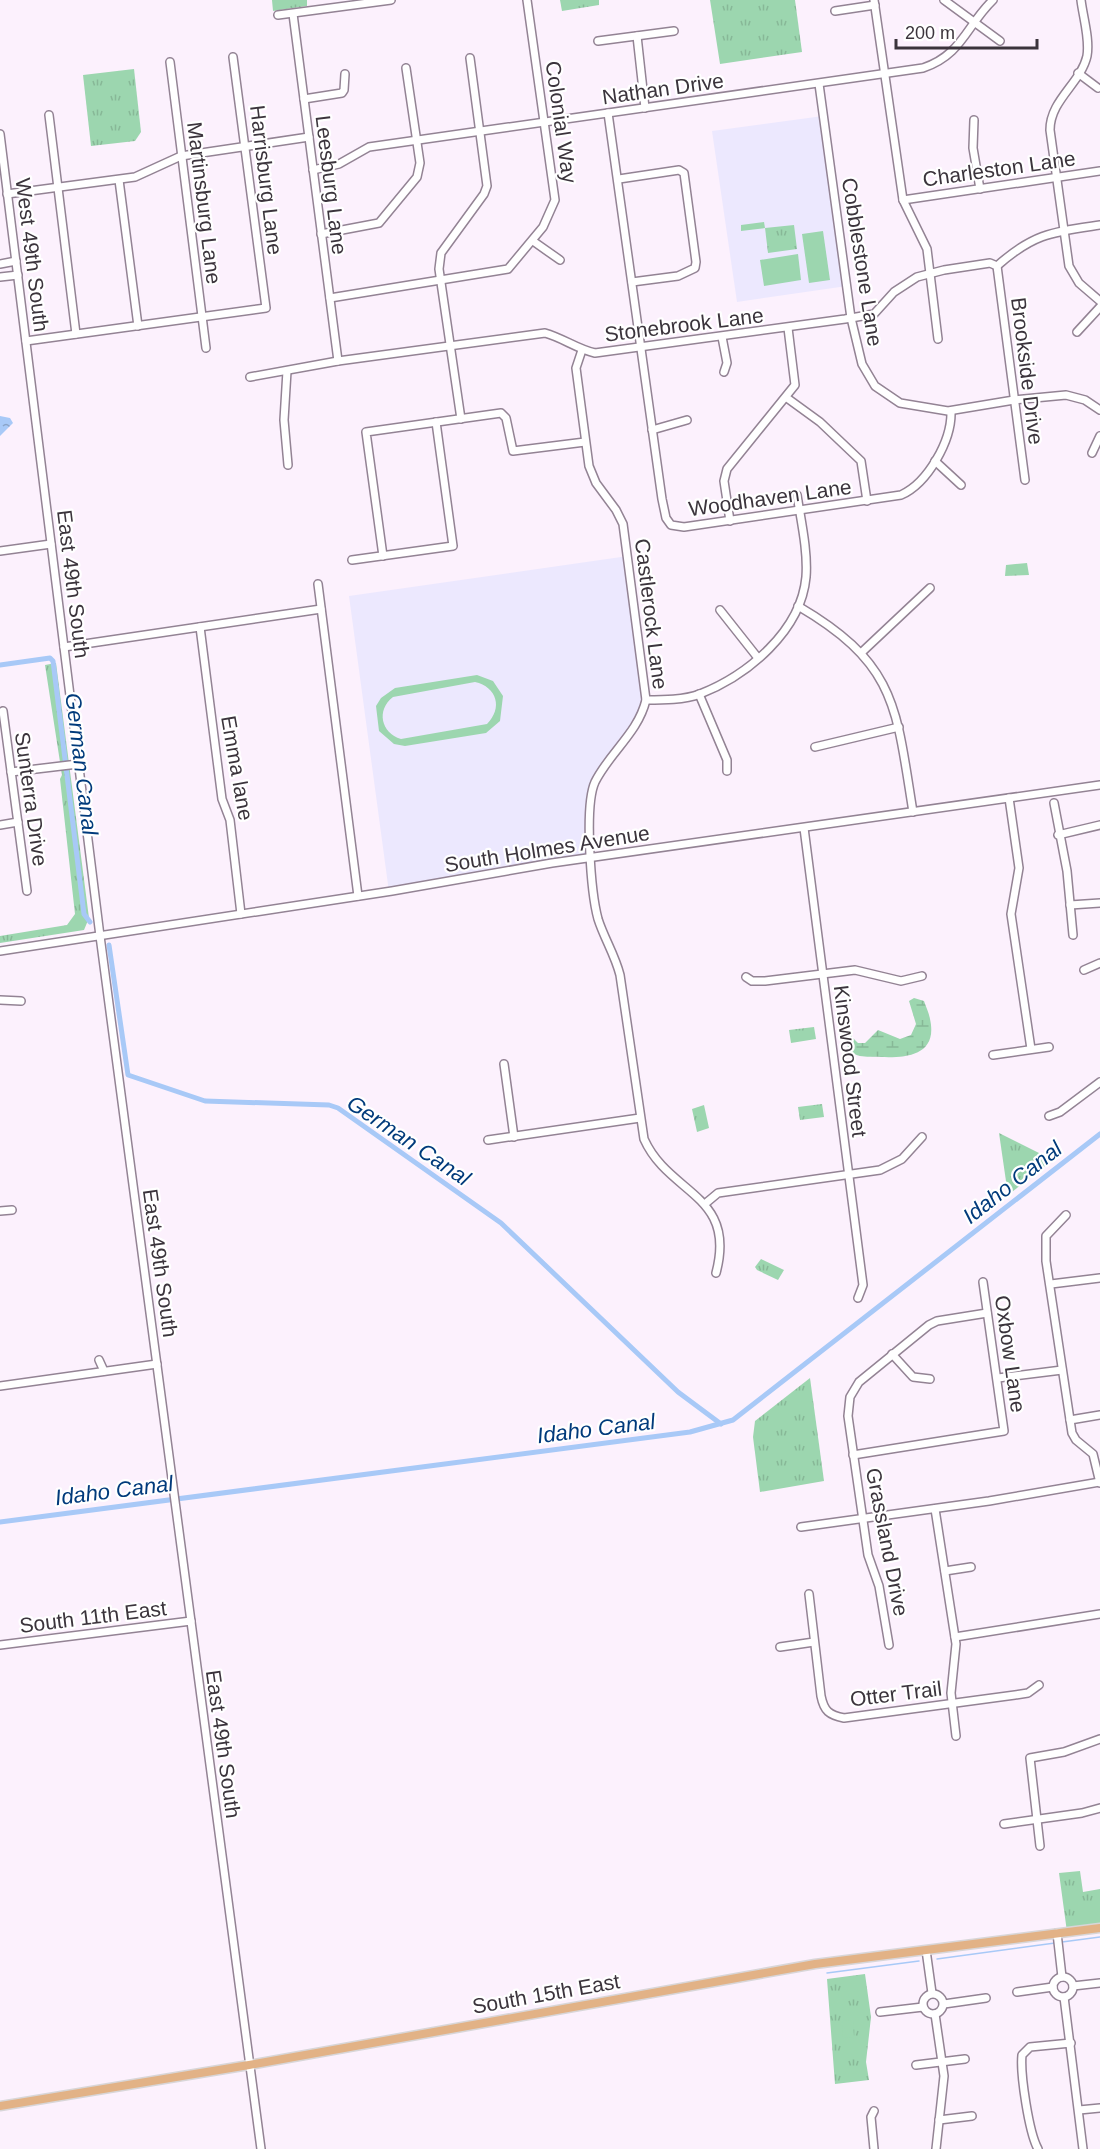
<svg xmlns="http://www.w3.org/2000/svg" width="1100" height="2149" font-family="Helvetica,sans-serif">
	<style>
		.education { fill: #ece8fe }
		.grass { fill: url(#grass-tufts) }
		.wetland { fill: url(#wetland-marsh) }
		.pitch { fill: #9cd6af; fill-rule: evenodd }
		.water { fill: url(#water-ripples) }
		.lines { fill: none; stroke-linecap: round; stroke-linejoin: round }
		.stream { stroke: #a8c9f7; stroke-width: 1.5 }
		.canal { stroke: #a8c9f7; stroke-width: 5 }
		.minor-casing { stroke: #938394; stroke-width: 10 }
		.major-casing { stroke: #d8d6d8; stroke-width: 11 }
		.minor { stroke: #fff; stroke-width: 7 }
		.major { stroke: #e2b286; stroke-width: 8 }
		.labels { text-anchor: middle; stroke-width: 4.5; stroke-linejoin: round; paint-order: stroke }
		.street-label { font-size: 21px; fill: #3b343c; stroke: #fff }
		.water-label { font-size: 22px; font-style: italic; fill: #003a7b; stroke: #fff }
	</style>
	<defs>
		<pattern id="grass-tufts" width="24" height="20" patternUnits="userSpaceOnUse" patternTransform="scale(1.5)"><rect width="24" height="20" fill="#9cd6af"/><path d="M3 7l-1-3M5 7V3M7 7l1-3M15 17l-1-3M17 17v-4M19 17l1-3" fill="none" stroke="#87b897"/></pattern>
		<pattern id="wetland-marsh" width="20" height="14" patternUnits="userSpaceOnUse" patternTransform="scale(1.5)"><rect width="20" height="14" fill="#9cd6af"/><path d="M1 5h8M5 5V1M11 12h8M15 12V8" fill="none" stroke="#87b897"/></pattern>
		<pattern id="water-ripples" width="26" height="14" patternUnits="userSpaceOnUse" patternTransform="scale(1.5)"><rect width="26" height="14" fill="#a8c9f7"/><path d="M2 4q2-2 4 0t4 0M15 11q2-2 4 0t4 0" fill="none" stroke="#8aa4c9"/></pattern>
	</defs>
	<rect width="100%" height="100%" fill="#fcf1fd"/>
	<g class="education">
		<polygon points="823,116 847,286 737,302 712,131"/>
		<polygon points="628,556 646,700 643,710 591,792 592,858 389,892 349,596"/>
	</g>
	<g class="grass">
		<polygon points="272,0 307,0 307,6 273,11"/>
		<polygon points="560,0 599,0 599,5 562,11"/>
		<polygon points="710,0 795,0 802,52 720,64"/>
		<polygon points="134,69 141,132 135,141 91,146 83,75"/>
		<polygon points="794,225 797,249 768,253 765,228"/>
		<polygon points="1027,563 1029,575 1005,576 1006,565"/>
		<polygon points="56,663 89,918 84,930 0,943 0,936 67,925 75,914 60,779 62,775 45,665"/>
		<polygon points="814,1027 816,1039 791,1043 789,1030"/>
		<polygon points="822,1104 824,1117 800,1120 798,1107"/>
		<polygon points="704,1105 709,1128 697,1132 692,1109"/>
		<polygon points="999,1133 1043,1155 1050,1162 1008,1195"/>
		<polygon points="761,1259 784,1270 778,1280 757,1270 755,1267"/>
		<polygon points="810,1378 824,1481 760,1492 753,1437 755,1421"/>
		<polygon points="1080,1871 1083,1892 1100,1889 1100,1927 1067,1932 1059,1873"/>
		<polygon points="865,1974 871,2017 866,2062 869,2080 835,2084 827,1979"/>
	</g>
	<path class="wetland" d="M914,998L924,1001C926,1007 929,1013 930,1019C938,1055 907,1058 881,1057C869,1056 860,1059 850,1051L843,1037L844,1022L848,1024L852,1037L858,1043H865L878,1030L900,1039L911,1035L916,1024L909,1001Z"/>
	<g class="pitch">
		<polygon points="764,222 765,228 741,231 741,225"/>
		<polygon points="823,231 830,280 809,283 802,234"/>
		<polygon points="798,254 801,280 764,286 760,260"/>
		<path d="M477,675L493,681L503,696L500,721L486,733L405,746L394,744L379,731L376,706L381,698L395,688ZM475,682C497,687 503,708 487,724L401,739C381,733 376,710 393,697Z"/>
		<polygon points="853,2020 854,2037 843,2038 842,2021"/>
	</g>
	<polygon class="water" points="0,416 10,418 13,423 0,436"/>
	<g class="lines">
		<g class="stream">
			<polyline points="1062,1942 1100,1937"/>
			<polyline points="937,1959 1055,1943"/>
			<polyline points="827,1973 919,1961"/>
		</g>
		<g class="canal">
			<polyline points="0,665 50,658 53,661 84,914 90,922"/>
			<polyline points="109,945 128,1075 205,1101 329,1105 338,1108 501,1223 678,1392 721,1424"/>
			<polyline points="0,1522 690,1432 733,1420 1100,1134"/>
		</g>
		<defs>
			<g id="minor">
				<polyline points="874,0 903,200 927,249 938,339"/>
				<polyline points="944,0 1000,41"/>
				<path d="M1081,0C1083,17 1090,39 1087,56C1081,83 1050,100 1050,130L1069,266L1079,283L1100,301"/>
				<polyline points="835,11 875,5"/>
				<polyline points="293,14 338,361"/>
				<polyline points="278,15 391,0"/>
				<polyline points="637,36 645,108"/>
				<polyline points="598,41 674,31"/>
				<polyline points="170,62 206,348"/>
				<polyline points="1078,73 1098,88"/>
				<polyline points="819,84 851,318 862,364 875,386 900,403 948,411 1014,400 1066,395 1085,400 1100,410"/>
				<polyline points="304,99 342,93 344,90 345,74"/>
				<path d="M608,113L662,499L666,518L671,525L684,527L901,495C928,483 952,440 951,411"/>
				<polyline points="49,115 76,334"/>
				<polyline points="974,120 973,148 980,189"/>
				<polyline points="0,134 100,936 261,2149"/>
				<path d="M313,170L339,164L369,147L923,68C962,55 966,26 993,0"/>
				<polyline points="619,179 679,170 684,173 696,262 695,268 678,276 632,282"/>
				<polyline points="119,180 138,326"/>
				<polyline points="7,194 135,177 181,156 309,137"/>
				<polyline points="903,200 1100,171"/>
				<polyline points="321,234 379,223 417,177 420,163 406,68"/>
				<polyline points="533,241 560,260"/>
				<polyline points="0,264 16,261"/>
				<polyline points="997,266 1025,480"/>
				<path d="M997,266C1034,233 1053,232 1100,225"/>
				<polyline points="0,277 18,275"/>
				<polyline points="330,298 508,269 543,227 555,200 527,0"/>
				<polyline points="1077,332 1100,307"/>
				<polyline points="722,337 727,363 724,372"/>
				<polyline points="26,341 266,308 233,57"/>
				<path d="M582,350L576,368L589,466L596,483L616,510L623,524L646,700C638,733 610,752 595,782C584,806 591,893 598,919C604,938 615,955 620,975L644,1139C669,1195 737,1194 716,1273"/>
				<polyline points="287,371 284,420 288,465"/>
				<path d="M250,377L338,361L545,333C563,338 577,349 595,353L845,319L874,314L894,292L917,277L944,270L990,263L997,266"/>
				<polyline points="787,398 820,422 861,461 867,501"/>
				<polyline points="461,419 439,269 441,253 484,194 487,186 470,58"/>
				<polyline points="652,430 687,420"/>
				<polyline points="1092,453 1100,436"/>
				<polyline points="935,461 961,485"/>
				<polyline points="730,521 724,481 727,469 795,385 788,328"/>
				<polyline points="0,551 51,544"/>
				<polyline points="383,556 366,432 501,413 506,418 513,451 585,442"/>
				<polyline points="352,560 453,546 436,422"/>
				<polyline points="318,584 358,896"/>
				<path d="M798,606C897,664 896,707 913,812"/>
				<polyline points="720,610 758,658"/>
				<polyline points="200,627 222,799 230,820 241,914"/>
				<polyline points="64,647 321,609"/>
				<polyline points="862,652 930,588"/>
				<polyline points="699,694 727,760 727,771"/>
				<path d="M646,700C663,700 684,700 700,694C748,675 801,631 806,577C808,551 801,521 797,495"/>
				<polyline points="3,711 27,891"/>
				<polyline points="815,747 899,727"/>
				<polyline points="11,772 78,764"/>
				<polyline points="1009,798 1019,868 1011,914 1031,1049"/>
				<polyline points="1054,803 1067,871 1073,935"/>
				<polyline points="0,825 18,822"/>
				<polyline points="804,828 863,1285 858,1298"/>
				<polyline points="1058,835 1100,825"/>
				<polyline points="1070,905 1100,903"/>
				<polyline points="0,951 392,891 552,863 1100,785"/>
				<polyline points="1084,970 1100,963"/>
				<polyline points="746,977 752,981 765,981 855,970 901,981 922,976"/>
				<polyline points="0,1000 21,1001"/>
				<polyline points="993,1055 1049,1047"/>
				<polyline points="504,1064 514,1137"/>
				<polyline points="1049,1116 1060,1112 1100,1082"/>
				<polyline points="488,1140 640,1118"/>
				<polyline points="706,1203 718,1193 880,1170 902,1159 922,1137"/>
				<polyline points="0,1211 12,1210"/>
				<polyline points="1066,1215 1046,1236 1046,1261 1072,1433 1076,1440 1093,1454 1100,1483"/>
				<polyline points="1051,1284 1100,1278"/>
				<polyline points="892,1354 913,1377 930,1379"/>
				<polyline points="99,1360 104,1371"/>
				<polyline points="998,1378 1062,1370"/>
				<polyline points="0,1386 157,1364"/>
				<polyline points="1070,1420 1100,1415"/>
				<polyline points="853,1455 1004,1431 983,1282"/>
				<polyline points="935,1509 956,1644 951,1693 956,1736"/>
				<polyline points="801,1527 989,1501 1100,1482"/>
				<polyline points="945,1571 971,1567"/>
				<path d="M809,1594L821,1696C824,1711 829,1715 844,1718L1015,1695L1028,1693L1039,1685"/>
				<polyline points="955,1637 1100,1614"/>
				<polyline points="0,1645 191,1621"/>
				<polyline points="889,1645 879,1586 868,1555 848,1416 850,1397 859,1382 929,1325 937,1321 987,1313"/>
				<polyline points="780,1647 814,1642"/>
				<polyline points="1004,1824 1082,1813 1100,1808"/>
				<polyline points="1040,1846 1030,1758 1064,1752 1100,1739"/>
				<polyline points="1057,1933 1062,1977"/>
				<polyline points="926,1950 932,1993"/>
				<circle cx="1063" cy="1987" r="10"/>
				<polyline points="1073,1986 1100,1983"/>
				<polyline points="1017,1992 1053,1987"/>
				<circle cx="933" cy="2004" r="10"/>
				<polyline points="1064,1997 1083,2149"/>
				<polyline points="944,2004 986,1998"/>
				<polyline points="880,2012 923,2007"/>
				<polyline points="935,2014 944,2076 936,2149"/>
				<polyline points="916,2065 965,2059"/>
				<polyline points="1079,2110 1100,2108"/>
				<polyline points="939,2120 972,2116"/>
				<polyline points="874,2149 871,2117 874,2111"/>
				<path d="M1038,2149C1029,2133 1020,2074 1022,2055L1030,2047L1071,2043"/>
			</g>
			<polyline id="major" points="0,2106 249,2065 815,1964 1100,1928"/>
		</defs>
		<use href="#minor" class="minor-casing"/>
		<use href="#major" class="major-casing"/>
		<use href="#minor" class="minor"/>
		<use href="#major" class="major"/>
	</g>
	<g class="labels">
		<g class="street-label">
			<text transform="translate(663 89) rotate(-8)" y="7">Nathan Drive</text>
			<text transform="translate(561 122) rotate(82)" y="7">Colonial Way</text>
			<text transform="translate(999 169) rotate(-8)" y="7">Charleston Lane</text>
			<text transform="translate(266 180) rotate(83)" y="7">Harrisburg Lane</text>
			<text transform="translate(331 185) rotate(83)" y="7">Leesburg Lane</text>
			<text transform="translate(204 203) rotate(83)" y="7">Martinsburg Lane</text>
			<text transform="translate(32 255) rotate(83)" y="7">West 49th South</text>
			<text transform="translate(862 262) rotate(81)" y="7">Cobblestone Lane</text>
			<text transform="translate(684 325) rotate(-7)" y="7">Stonebrook Lane</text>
			<text transform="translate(1027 371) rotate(83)" y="7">Brookside Drive</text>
			<text transform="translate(770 498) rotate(-8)" y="7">Woodhaven Lane</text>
			<text transform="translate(73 584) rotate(83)" y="7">East 49th South</text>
			<text transform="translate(651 614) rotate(83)" y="7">Castlerock Lane</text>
			<text transform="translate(237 768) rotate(80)" y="7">Emma lane</text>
			<text transform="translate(31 799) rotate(82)" y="7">Sunterra Drive</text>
			<text transform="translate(547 849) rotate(-9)" y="7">South Holmes Avenue</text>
			<text transform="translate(850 1061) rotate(83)" y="7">Kinswood Street</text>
			<text transform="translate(160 1263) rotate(82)" y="7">East 49th South</text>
			<text transform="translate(1010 1354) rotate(82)" y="7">Oxbow Lane</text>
			<text transform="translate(887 1542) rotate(79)" y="7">Grassland Drive</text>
			<text transform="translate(93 1617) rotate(-7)" y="7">South 11th East</text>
			<text transform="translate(896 1694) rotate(-7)" y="7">Otter Trail</text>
			<text transform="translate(223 1744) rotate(82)" y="7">East 49th South</text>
			<text transform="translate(546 1994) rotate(-10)" y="7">South 15th East</text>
		</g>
		<g class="water-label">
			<text transform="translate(82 764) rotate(83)" y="8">German Canal</text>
			<text transform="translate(409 1140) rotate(34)" y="8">German Canal</text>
			<text transform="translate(1012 1182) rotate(-38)" y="8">Idaho Canal</text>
			<text transform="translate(596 1428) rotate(-7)" y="8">Idaho Canal</text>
			<text transform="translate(114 1490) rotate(-7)" y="8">Idaho Canal</text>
		</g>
	</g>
	<path d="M896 39v9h141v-9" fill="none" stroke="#3b343c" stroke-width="3"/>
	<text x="905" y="39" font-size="18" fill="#3b343c" stroke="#ffffff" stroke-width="4.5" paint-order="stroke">200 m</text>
</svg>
